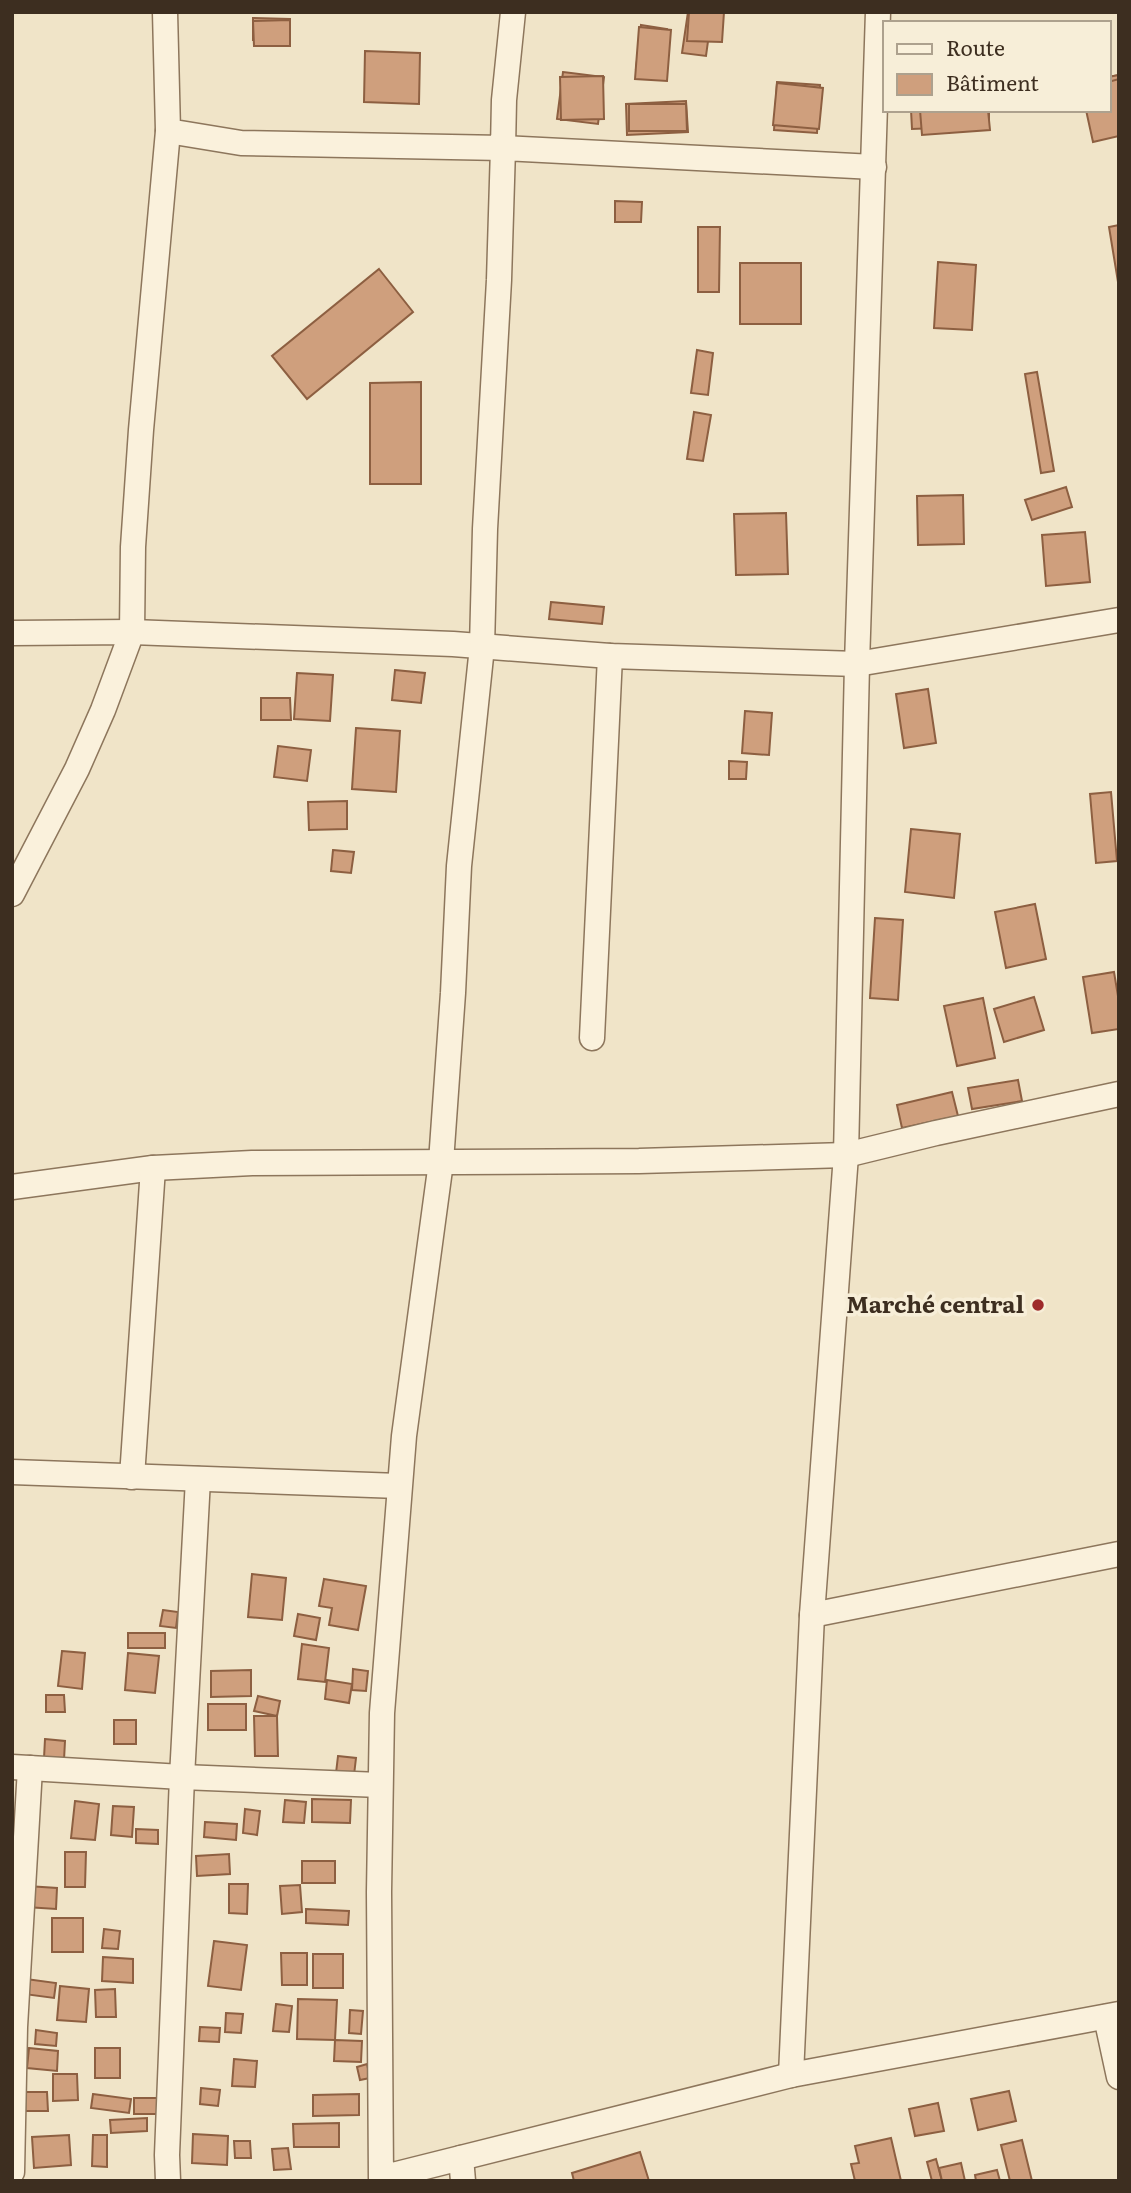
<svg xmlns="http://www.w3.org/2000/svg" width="1131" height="2193" font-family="Literata,serif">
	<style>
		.building { fill: #cf9f7d; stroke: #8d5f41; stroke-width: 2 }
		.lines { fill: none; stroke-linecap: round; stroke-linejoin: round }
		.minor-casing { stroke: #8d765c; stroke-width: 27 }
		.minor { stroke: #faf1dc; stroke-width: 24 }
		.poi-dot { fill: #9e2a2b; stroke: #f7eed8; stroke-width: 2.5 }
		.labels { text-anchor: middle; stroke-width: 7; stroke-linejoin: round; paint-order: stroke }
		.poi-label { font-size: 23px; font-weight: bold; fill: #3d2e20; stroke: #f7eed8; text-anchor: end }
	</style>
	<rect width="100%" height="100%" fill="#f0e4c8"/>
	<g class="building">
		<polygon points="688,12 712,12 706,56 682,53"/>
		<polygon points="689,12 724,12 722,42 687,41"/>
		<polygon points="253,18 290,19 289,41 253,40"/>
		<polygon points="290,20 290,46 254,46 253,21"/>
		<polygon points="641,25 667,29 662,72 636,69"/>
		<polygon points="639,27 671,30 667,81 635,79"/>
		<polygon points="365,51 420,53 419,104 364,102"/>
		<polygon points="563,72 604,77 598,124 557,119"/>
		<polygon points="1119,75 1119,118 1097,123 1094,110 1108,110 1108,77"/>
		<polygon points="1119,75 1119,121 1097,126 1093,110 1108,110 1108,77"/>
		<polygon points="603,76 604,119 561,120 560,77"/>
		<polygon points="1119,79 1119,136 1093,142 1086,110 1108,110 1108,82"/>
		<polygon points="777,82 820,85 817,133 774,130"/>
		<polygon points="777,83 823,88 819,129 773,125"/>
		<polygon points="686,101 688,132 627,135 626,104"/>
		<polygon points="629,104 686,104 687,131 629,131"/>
		<polygon points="911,110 989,110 989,126 912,129"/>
		<polygon points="920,110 988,110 990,130 922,135"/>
		<polygon points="615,201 642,202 641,222 615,222"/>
		<polygon points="1119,225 1119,288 1109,227"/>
		<polygon points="698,227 720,227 719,292 698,292"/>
		<polygon points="938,262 976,265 972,330 934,328"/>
		<rect x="740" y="263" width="61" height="61"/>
		<polygon points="379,269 413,312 307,399 272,356"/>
		<polygon points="697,350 713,353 708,395 691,393"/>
		<polygon points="1037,372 1054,471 1041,473 1025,374"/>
		<polygon points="421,382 421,484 370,484 370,383"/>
		<polygon points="694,412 711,415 703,461 687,459"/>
		<polygon points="1066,487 1072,507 1032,520 1025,500"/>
		<polygon points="963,495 964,544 918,545 917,496"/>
		<polygon points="786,513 788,574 736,575 734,514"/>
		<polygon points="1085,532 1090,582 1046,586 1042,535"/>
		<polygon points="551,602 604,607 602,624 549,619"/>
		<polygon points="395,670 425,673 421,703 392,700"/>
		<polygon points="297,673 333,675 330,721 294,719"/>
		<polygon points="928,689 936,743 904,748 896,694"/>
		<polygon points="261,698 290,698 291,720 261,720"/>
		<polygon points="745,711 772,713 769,755 742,753"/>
		<polygon points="356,728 400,731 396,792 352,789"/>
		<polygon points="278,746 311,750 307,781 274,777"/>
		<polygon points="729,761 747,762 746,779 729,779"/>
		<polygon points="1111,792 1117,861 1096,863 1090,794"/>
		<polygon points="347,801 347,829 309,830 308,802"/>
		<polygon points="911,829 960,834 954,898 905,892"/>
		<polygon points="333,850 354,852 351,873 331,871"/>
		<polygon points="1035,904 1046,959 1006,968 995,912"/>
		<polygon points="875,918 903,920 898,1000 870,998"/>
		<polygon points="1114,972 1119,1002 1119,1029 1092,1033 1083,977"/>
		<polygon points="1034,997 1044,1030 1004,1042 994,1009"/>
		<polygon points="983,998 995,1058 957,1066 944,1006"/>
		<polygon points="1018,1080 1022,1101 972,1109 968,1088"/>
		<polygon points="952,1092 958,1116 902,1128 897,1105"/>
		<polygon points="252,1574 286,1578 282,1620 248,1617"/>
		<polygon points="324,1579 366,1586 358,1630 329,1625 332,1608 319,1606"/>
		<polygon points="163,1610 178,1612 176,1628 160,1626"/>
		<polygon points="298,1614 320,1618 316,1640 294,1636"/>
		<rect x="128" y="1633" width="37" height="15"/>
		<polygon points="302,1644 329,1648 325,1682 298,1679"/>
		<polygon points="62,1651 85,1653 82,1689 58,1686"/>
		<polygon points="128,1653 159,1656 155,1693 125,1690"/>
		<polygon points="353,1669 368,1671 366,1691 352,1690"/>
		<polygon points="251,1670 251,1696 211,1697 211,1671"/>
		<polygon points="327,1680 352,1684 349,1703 325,1699"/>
		<polygon points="46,1695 64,1695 65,1712 46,1712"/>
		<polygon points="258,1696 280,1701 277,1716 254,1711"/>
		<rect x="208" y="1704" width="38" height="26"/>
		<polygon points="254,1716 277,1716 278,1756 255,1756"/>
		<rect x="114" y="1720" width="22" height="24"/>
		<polygon points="45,1739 65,1741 64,1760 44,1758"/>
		<polygon points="338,1756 356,1758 354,1775 336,1773"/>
		<polygon points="312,1799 351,1800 350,1823 312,1822"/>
		<polygon points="285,1800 306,1802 304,1823 283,1822"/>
		<polygon points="75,1801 99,1804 95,1840 71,1838"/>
		<polygon points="113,1806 134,1807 132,1837 111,1835"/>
		<polygon points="245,1809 260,1811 257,1835 243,1833"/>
		<polygon points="205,1822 237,1824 236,1840 204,1837"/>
		<polygon points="136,1829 158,1830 158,1844 136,1843"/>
		<polygon points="65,1852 86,1852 85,1887 65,1887"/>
		<polygon points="229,1854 230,1874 197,1876 196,1856"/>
		<rect x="302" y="1861" width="33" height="22"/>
		<polygon points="229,1884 248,1884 247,1914 229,1913"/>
		<polygon points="300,1885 302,1912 282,1914 280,1886"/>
		<polygon points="27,1886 57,1888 56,1909 26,1907"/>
		<polygon points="306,1909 349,1911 348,1925 306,1923"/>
		<rect x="52" y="1918" width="31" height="34"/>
		<polygon points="104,1929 120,1931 118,1949 102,1948"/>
		<polygon points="214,1941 247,1945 241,1990 208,1986"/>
		<polygon points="281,1953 307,1953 307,1985 282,1985"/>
		<rect x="313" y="1954" width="30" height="34"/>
		<polygon points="103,1957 133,1959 133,1983 102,1981"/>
		<polygon points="26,1979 56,1983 54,1998 24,1994"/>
		<polygon points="60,1986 89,1989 86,2022 57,2020"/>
		<polygon points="115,1989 116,2017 96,2017 95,1990"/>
		<polygon points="298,1999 337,2000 335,2040 297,2039"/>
		<polygon points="276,2004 292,2006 289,2032 273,2031"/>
		<polygon points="350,2010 363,2011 361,2034 349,2033"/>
		<polygon points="226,2013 243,2014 241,2033 225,2032"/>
		<polygon points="200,2027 220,2028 219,2042 199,2041"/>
		<polygon points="36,2030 57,2033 56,2046 35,2044"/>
		<polygon points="335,2040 362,2041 361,2062 334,2061"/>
		<polygon points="29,2048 58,2051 57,2071 27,2068"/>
		<rect x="95" y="2048" width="25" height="30"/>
		<polygon points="234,2059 257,2061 255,2087 232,2086"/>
		<polygon points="367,2064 370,2078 360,2080 357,2067"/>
		<polygon points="53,2074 77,2074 78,2100 53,2101"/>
		<polygon points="201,2088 220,2090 218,2106 200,2104"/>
		<polygon points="1009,2091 1016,2121 978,2130 971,2099"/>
		<polygon points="24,2092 47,2092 48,2111 25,2111"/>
		<polygon points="93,2094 131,2099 129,2113 91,2108"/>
		<polygon points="359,2094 359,2115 313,2116 313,2095"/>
		<rect x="134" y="2098" width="29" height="16"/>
		<polygon points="938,2103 944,2131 915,2136 909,2109"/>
		<polygon points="147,2118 147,2131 111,2133 110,2120"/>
		<polygon points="339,2123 339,2147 294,2147 293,2124"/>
		<polygon points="193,2134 228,2136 227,2165 192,2163"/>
		<polygon points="69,2135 71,2165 34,2168 32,2137"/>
		<polygon points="93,2135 107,2135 107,2167 92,2166"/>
		<polygon points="891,2138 901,2181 855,2181 851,2164 859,2163 855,2146"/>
		<polygon points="1022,2140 1032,2181 1010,2181 1001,2145"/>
		<polygon points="234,2141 250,2141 251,2158 235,2158"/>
		<polygon points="288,2148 291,2169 274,2170 272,2149"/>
		<polygon points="640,2152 649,2181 574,2181 572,2173"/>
		<polygon points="936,2159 942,2181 932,2181 927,2162"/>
		<polygon points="961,2163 965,2181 942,2181 939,2168"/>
		<polygon points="997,2170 1000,2181 976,2181 975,2175"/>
	</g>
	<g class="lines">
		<defs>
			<g id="minor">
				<polyline points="165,12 168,131 241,143 503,148 504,100 513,12"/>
				<polyline points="878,12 857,664 846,1155 812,1615 791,2075 1119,2014"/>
				<polyline points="12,633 132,632 453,644 610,656 857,664 1119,620"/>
				<polyline points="12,894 77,769 103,710 132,632 133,547 141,430 168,131"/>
				<polyline points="592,1038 610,656"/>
				<polyline points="12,1187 153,1168 252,1163 639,1161 846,1155 936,1133 1119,1094"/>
				<polyline points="12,1472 399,1486"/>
				<polyline points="132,1477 153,1168"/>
				<polyline points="812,1615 1119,1554"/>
				<polyline points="12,1767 182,1777 380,1785"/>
				<polyline points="1106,2017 1119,2077"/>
				<polyline points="791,2075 381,2178 379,1892 382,1713 404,1436 441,1162 453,993 459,866 482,647 485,529 499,280 503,148 874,167"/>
				<polyline points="461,2158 463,2181"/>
				<polyline points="12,2172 15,2027 30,1768"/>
				<polyline points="168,2181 167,2155 182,1777 198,1479"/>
			</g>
		</defs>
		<use href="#minor" class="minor-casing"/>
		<use href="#minor" class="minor"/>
	</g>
	<circle class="poi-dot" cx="1038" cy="1305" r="7"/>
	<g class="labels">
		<g class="poi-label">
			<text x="1024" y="1313">Marché central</text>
		</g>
	</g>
	<rect width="1131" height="2193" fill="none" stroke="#3d2e20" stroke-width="28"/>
	<rect x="883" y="21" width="228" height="91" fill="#f7eed8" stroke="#ada18e" stroke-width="2"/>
	<rect x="897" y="44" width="35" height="10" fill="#faf1dc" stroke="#ada18e" stroke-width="2"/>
	<text x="946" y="56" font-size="21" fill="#3d2e20">Route</text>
	<rect x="897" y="74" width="35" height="21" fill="#cf9f7d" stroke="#ada18e" stroke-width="2"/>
	<text x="946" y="91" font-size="21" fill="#3d2e20">Bâtiment</text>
</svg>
